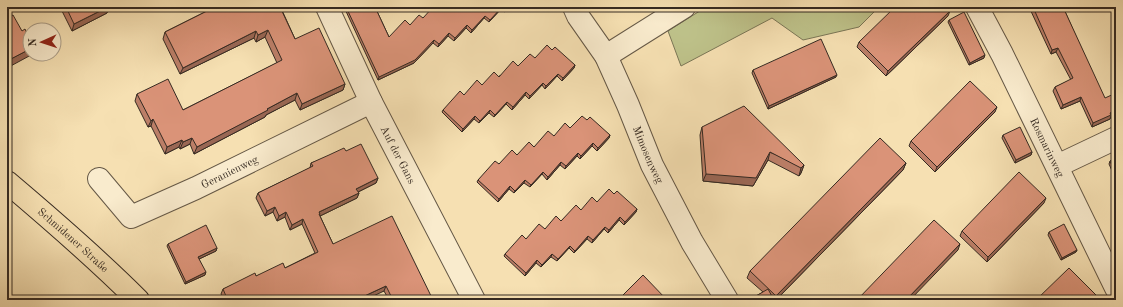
<svg xmlns="http://www.w3.org/2000/svg" width="1123" height="307" font-family="'Old Standard TT',serif">
	<style>
		.green { fill: #bec28a; stroke: #7a7656 }
		.lines { fill: none; stroke-linecap: round; stroke-linejoin: round }
		.minor-casing { stroke: #655846; stroke-width: 24 }
		.major-casing { stroke: #352a22; stroke-width: 24 }
		.minor { stroke: #f9ebcd; stroke-width: 22 }
		.major { stroke: #f6e0b2; stroke-width: 22 }
		.wall { fill: #bb7e67; stroke: #352a22 }
		.shaded-wall { fill: #996754; stroke: #352a22 }
		.building { fill: #da9378; stroke: #352a22 }
		.labels { text-anchor: middle; stroke-width: 3; stroke-linejoin: round; paint-order: stroke }
		.street-label { font-size: 11px; fill: #352a22; stroke: #f9ebcd }
	</style>
	<rect width="100%" height="100%" fill="#f6e0b2"/>
	<filter id="stains"><feTurbulence type="fractalNoise" baseFrequency=".005" numOctaves="4"/><feColorMatrix values="0 0 0 0 .2 0 0 0 0 .09 0 0 0 0 .02 0 0 0 .5 -.17"/></filter>
	<radialGradient id="worn" r=".72"><stop offset=".6" stop-color="#630" stop-opacity="0"/><stop offset="1" stop-color="#630" stop-opacity=".3"/></radialGradient>
	<polygon class="green" points="706,7 879,7 859,27 803,40 772,18 681,66 668,31"/>
	<g class="lines">
		<defs>
			<g id="minor">
				<path id="s1" d="M327,7L371,102L474,300"/>
				<path id="s2" d="M574,7L578,16L606,56L628,105L652,165L692,242L727,300"/>
				<path id="s3" d="M977,7L1002,54L1116,288"/>
				<polyline points="606,56 684,7"/>
				<polyline points="1057,166 1116,138"/>
				<path id="s4" d="M99,179L131,217L196,188L371,102"/>
			</g>
			<g id="major">
				<path id="s5" d="M7,182C52,220 96,258 138,300"/>
			</g>
		</defs>
		<use href="#minor" class="minor-casing"/>
		<use href="#major" class="major-casing"/>
		<use href="#minor" class="minor"/>
		<use href="#major" class="major"/>
	</g>
	<g class="wall">
		<polygon points="60,7 109,7 107,13 72,31"/>
		<polygon points="215,7 281,7 281,8 295,39 345,84 343,90 300,110 295,100 266,115 265,117 194,154 190,144 180,149 179,147 165,154 151,126 148,127 135,101 137,94 183,110 277,63 265,37 256,42 254,38 180,74 163,39 165,32"/>
		<polygon points="344,7 375,7 389,37 410,25 441,8 443,7 510,7 505,12 501,9 489,22 484,18 471,33 466,28 454,41 448,36 438,47 433,43 414,63 378,80"/>
		<polygon points="1029,7 1063,7 1111,116 1110,119 1092,127 1080,101 1061,109 1053,91 1055,87 1071,80 1056,52 1051,54"/>
		<polygon points="948,16 886,76 857,47 859,42"/>
		<polygon points="949,20 984,58 969,65 948,22"/>
		<polygon points="552,50 575,65 574,68 562,81 557,76 545,89 542,85 529,99 525,95 512,110 506,104 494,117 489,113 479,123 474,119 462,132 442,112 443,110 464,95 518,66"/>
		<polygon points="753,70 836,77 768,109 752,73"/>
		<polygon points="995,112 935,172 909,146 911,141"/>
		<polygon points="587,120 610,135 609,138 597,151 592,146 580,159 577,156 565,169 560,165 547,180 542,174 530,187 524,183 514,193 509,189 498,202 477,182 478,180 499,164 534,147 554,136"/>
		<polygon points="702,127 804,165 801,173 799,176 768,160 753,186 703,181 700,135"/>
		<polygon points="1003,135 1032,152 1031,155 1015,163 1002,138"/>
		<polygon points="346,151 378,178 376,183 358,192 359,193 357,198 320,216 333,244 433,300 389,300 384,291 223,298 221,294 223,289 256,276 285,268 315,253 302,224 290,230 285,217 277,221 273,212 265,216 256,198 258,193 310,168 311,163"/>
		<polygon points="1116,158 1116,180 1109,164 1110,161"/>
		<polygon points="906,163 903,170 776,300 751,300 751,299 763,292 747,278 750,271"/>
		<polygon points="614,194 637,209 636,212 624,225 619,220 608,233 604,229 592,243 587,239 574,253 569,248 557,261 551,257 541,267 536,263 525,276 504,256 505,254 526,239 545,229"/>
		<polygon points="1044,203 987,262 960,236 962,231"/>
		<polygon points="1049,232 1077,250 1076,252 1061,260 1048,235"/>
		<polygon points="168,244 217,248 216,251 199,259 205,275 185,284 167,246"/>
	</g>
	<g class="shaded-wall">
		<polygon points="108,7 109,7 107,13 72,31 74,24"/>
		<polygon points="502,7 501,9 489,22 490,20"/>
		<polygon points="950,11 948,16 886,76 888,71"/>
		<polygon points="485,16 484,18 471,33 472,30"/>
		<polygon points="467,25 466,28 454,41 455,38"/>
		<polygon points="268,30 265,37 256,42 258,35"/>
		<polygon points="256,31 254,38 180,74 183,68"/>
		<polygon points="449,33 448,36 438,47 439,44"/>
		<polygon points="434,40 433,43 414,63 378,80 379,77"/>
		<polygon points="1058,48 1056,52 1051,54 1052,50"/>
		<polygon points="30,49 30,54 31,54 31,55 7,68 7,61"/>
		<polygon points="985,55 984,58 969,65 970,63"/>
		<polygon points="575,65 574,68 562,81 563,78"/>
		<polygon points="558,74 557,76 545,89 546,86"/>
		<polygon points="837,75 836,77 768,109 769,106"/>
		<polygon points="543,83 542,85 529,99 530,96"/>
		<polygon points="345,84 343,90 300,110 302,104"/>
		<polygon points="526,92 525,95 512,110 513,107"/>
		<polygon points="297,93 295,100 266,115 265,117 194,154 197,147 267,109"/>
		<polygon points="1081,97 1080,101 1061,109 1063,105"/>
		<polygon points="507,102 506,104 494,117 495,115"/>
		<polygon points="997,107 995,112 935,172 937,167"/>
		<polygon points="490,110 489,113 479,123 480,121"/>
		<polygon points="1116,110 1116,114 1111,116 1110,119 1092,127 1093,123 1110,113"/>
		<polygon points="475,116 474,119 462,132 463,129"/>
		<polygon points="153,119 151,126 148,127 151,121"/>
		<polygon points="610,135 609,138 597,151 598,148"/>
		<polygon points="192,138 190,144 180,149 183,142"/>
		<polygon points="182,140 179,147 165,154 167,147"/>
		<polygon points="593,143 592,146 580,159 581,156"/>
		<polygon points="770,152 768,160 753,186 703,181 706,174"/>
		<polygon points="1032,152 1031,155 1015,163 1016,160"/>
		<polygon points="578,153 577,156 565,169 566,166"/>
		<polygon points="561,162 560,165 547,180 548,177"/>
		<polygon points="906,163 903,170 776,300 774,300 776,296"/>
		<polygon points="804,165 801,173 799,176 801,168"/>
		<polygon points="543,172 542,174 530,187 531,185"/>
		<polygon points="378,178 376,183 354,194 356,189"/>
		<polygon points="525,180 524,183 514,193 515,191"/>
		<polygon points="510,186 509,189 498,202 499,199"/>
		<polygon points="359,193 357,198 320,216 319,212"/>
		<polygon points="1046,198 1044,203 987,262 988,257"/>
		<polygon points="275,207 273,212 265,216 267,211"/>
		<polygon points="637,209 636,212 624,225 625,222"/>
		<polygon points="286,212 285,217 277,221 279,216"/>
		<polygon points="620,217 619,220 608,233 609,230"/>
		<polygon points="303,219 302,224 290,230 292,225"/>
		<polygon points="605,227 604,229 592,243 593,240"/>
		<polygon points="588,236 587,239 574,253 575,251"/>
		<polygon points="960,244 958,250 910,300 906,300"/>
		<polygon points="570,246 569,248 557,261 558,259"/>
		<polygon points="217,248 216,251 197,260 198,257"/>
		<polygon points="1077,250 1076,252 1061,260 1062,258"/>
		<polygon points="552,254 551,257 541,267 542,265"/>
		<polygon points="537,260 536,263 525,276 526,273"/>
		<polygon points="206,272 205,275 185,284 186,282"/>
		<polygon points="386,286 384,291 365,300 357,300 358,299"/>
	</g>
	<g class="building">
		<polygon points="66,7 108,7 74,24"/>
		<polygon points="215,7 280,7 295,39 319,28 345,84 302,104 297,93 267,109 268,110 197,147 192,138 183,142 182,140 167,147 153,119 151,121 137,94 168,79 183,110 282,60 268,30 258,35 256,31 183,68 165,32"/>
		<polygon points="346,7 375,7 389,37 405,20 410,25 419,15 423,18 433,7 440,7 441,8 443,7 502,7 490,20 485,16 472,30 467,25 455,38 449,33 439,44 434,40 415,60 379,77"/>
		<polygon points="503,7 508,7 506,10"/>
		<polygon points="895,7 946,7 950,11 888,71 859,42"/>
		<polygon points="1033,7 1063,7 1105,98 1116,93 1116,110 1110,113 1111,115 1093,123 1081,97 1063,105 1055,87 1073,78 1058,48 1052,50"/>
		<polygon points="964,12 985,55 970,63 949,20"/>
		<polygon points="13,15 22,31 25,29 30,40 30,49 7,61 7,18"/>
		<polygon points="821,39 837,75 769,106 753,70"/>
		<polygon points="547,45 552,50 555,47 575,65 563,78 558,74 546,86 543,83 530,96 526,92 513,107 507,102 495,115 490,110 480,121 475,116 463,129 443,110 460,91 464,95 477,80 482,85 494,72 499,77 513,61 518,66 530,54 535,58"/>
		<polygon points="970,81 997,107 937,167 911,141"/>
		<polygon points="744,106 804,165 801,168 770,152 756,178 706,174 702,127"/>
		<polygon points="582,116 587,120 590,117 610,135 598,148 593,143 581,156 578,153 566,166 561,162 548,177 543,172 531,185 525,180 515,191 510,186 499,199 478,180 495,161 499,164 512,150 517,155 529,142 534,147 548,131 554,136 565,123 570,128"/>
		<polygon points="1020,127 1032,152 1016,160 1003,135"/>
		<polygon points="880,138 906,163 776,296 750,271"/>
		<polygon points="361,144 378,178 356,189 359,193 319,212 320,214 319,214 333,244 392,216 433,300 393,300 386,286 358,299 358,300 218,300 226,296 223,289 255,273 256,276 283,263 285,268 318,252 303,219 292,225 286,212 279,216 275,207 267,211 258,193 313,166 311,163 329,155 344,148 346,151"/>
		<polygon points="1116,158 1116,175 1110,161"/>
		<polygon points="1019,172 1046,198 988,257 962,231"/>
		<polygon points="609,189 614,194 617,191 637,209 625,222 620,217 609,230 605,227 593,240 588,236 575,251 570,246 558,259 552,254 542,265 537,260 526,273 505,254 522,235 526,239 539,224 545,229 556,216 561,221 576,205 581,210 592,197 597,202"/>
		<polygon points="934,220 960,244 906,300 857,300"/>
		<polygon points="1064,224 1077,250 1062,258 1049,232"/>
		<polygon points="206,225 217,248 198,257 206,272 186,282 168,244"/>
		<polygon points="1069,268 1101,300 1036,300"/>
		<polygon points="643,275 667,300 618,300"/>
		<polygon points="768,289 774,300 752,300 751,299"/>
	</g>
	<g class="labels">
		<g class="street-label">
			<text dy="4" stroke="none"><textPath href="#s3" startOffset="157">Rosmarinweg</textPath></text>
			<text dy="4" stroke="none"><textPath href="#s2" startOffset="166">Mimosenweg</textPath></text>
			<text dy="4" stroke="none"><textPath href="#s1" startOffset="164">Auf der Gans</textPath></text>
			<text dy="4" stroke="none"><textPath href="#s4" startOffset="158">Geranienweg</textPath></text>
			<text dy="4" stroke="none"><textPath href="#s5" startOffset="88">Schmidener Straße</textPath></text>
		</g>
	</g>
	<rect width="1123" height="307" fill="none" stroke="#f6e0b2" stroke-width="24"/>
	<rect x="8" y="8" width="1107" height="291" fill="none" stroke="#352a22" stroke-width="2"/>
	<rect x="12" y="12" width="1099" height="283" fill="none" stroke="#352a22"/>
	<g transform="translate(42 42) rotate(267)"><circle r="19" fill="#f9ebcd" stroke="#ab9e89"/>
	<path d="M0-3L7 15L0 10L-7 15Z" fill="#8f2418"/>
	<text y="-6" font-size="11" font-weight="bold" text-anchor="middle" fill="#352a22">N</text>
	</g>
	<rect width="100%" height="100%" filter="url(#stains)"/>
	<rect width="100%" height="100%" fill="url(#worn)"/>
</svg>
